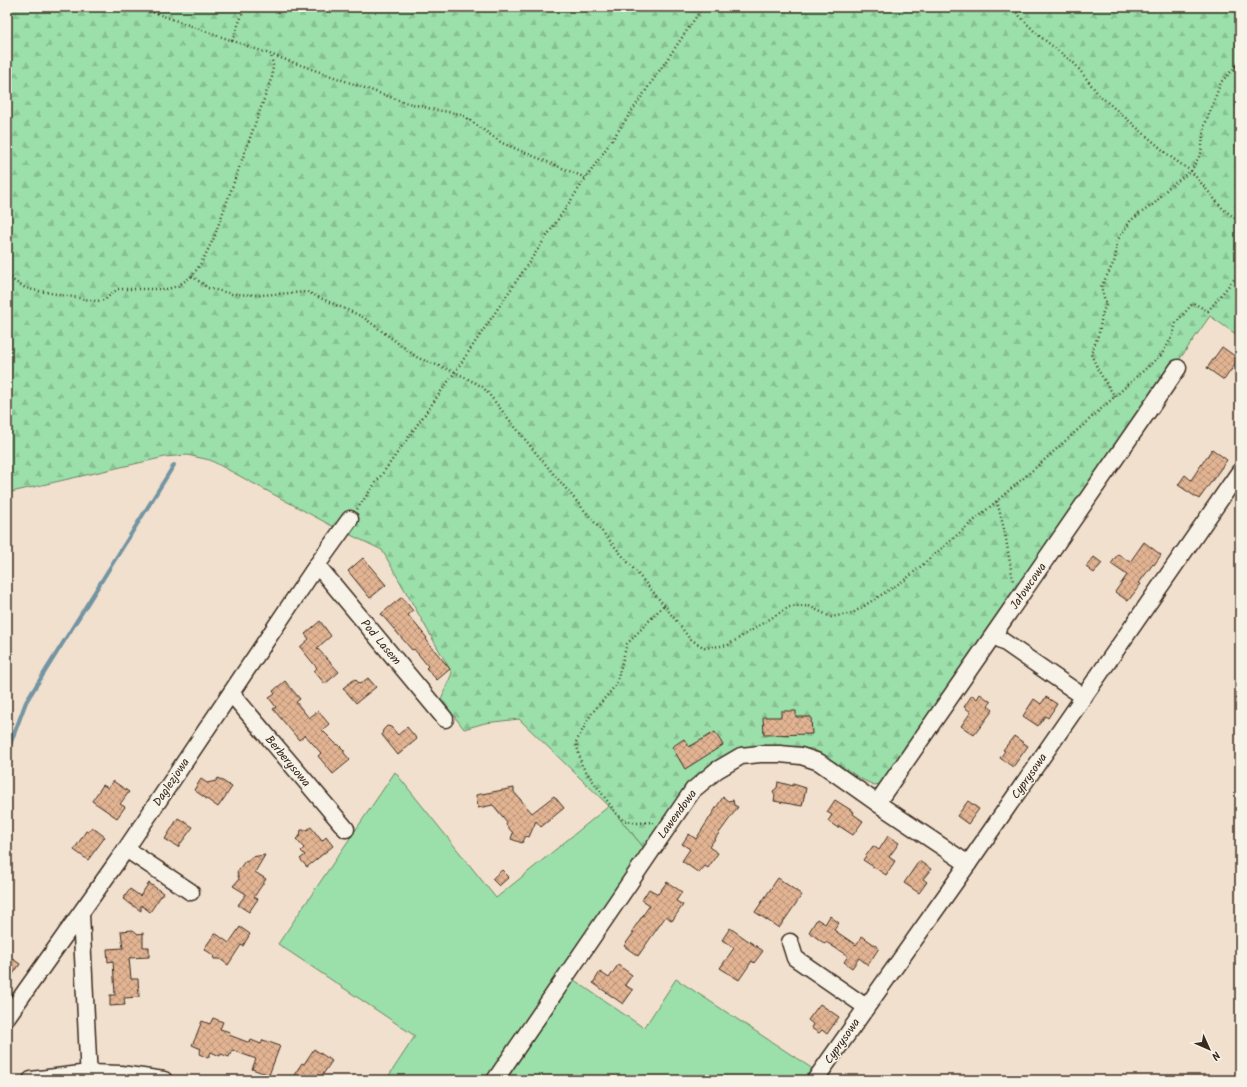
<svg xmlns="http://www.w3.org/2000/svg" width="1247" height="1087" font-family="Kalam,sans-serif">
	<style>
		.green { fill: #9bdfaa; stroke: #6b8464 }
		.forest { fill: url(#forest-firs); stroke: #6b8464 }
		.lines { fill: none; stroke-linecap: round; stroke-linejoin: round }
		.stream { stroke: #7394a2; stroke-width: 4 }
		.building { fill: url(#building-cross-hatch); stroke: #3b2a1e }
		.minor-casing { stroke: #3b2a1e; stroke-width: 19 }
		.path { stroke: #3b2a1e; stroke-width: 2.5; stroke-dasharray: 1 3; stroke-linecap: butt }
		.minor { stroke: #f7f3e8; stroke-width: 16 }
		.labels { text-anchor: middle; stroke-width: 3; stroke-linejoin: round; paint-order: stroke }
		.street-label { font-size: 12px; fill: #3b2a1e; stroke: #f7f3e8 }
	</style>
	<defs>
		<pattern id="forest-firs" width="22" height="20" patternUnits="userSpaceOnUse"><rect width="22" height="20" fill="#9bdfaa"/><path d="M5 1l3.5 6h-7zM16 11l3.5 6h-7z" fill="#86c092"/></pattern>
		<pattern id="building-cross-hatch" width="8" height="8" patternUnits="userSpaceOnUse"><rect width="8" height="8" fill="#e2b493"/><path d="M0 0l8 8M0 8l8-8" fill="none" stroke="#b89377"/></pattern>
	</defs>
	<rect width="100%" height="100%" fill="#f1e0ce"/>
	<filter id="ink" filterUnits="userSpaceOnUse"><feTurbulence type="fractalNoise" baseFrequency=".025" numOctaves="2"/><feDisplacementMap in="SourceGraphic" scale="8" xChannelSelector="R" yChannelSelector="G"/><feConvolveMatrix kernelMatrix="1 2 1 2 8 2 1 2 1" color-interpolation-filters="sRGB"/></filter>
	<g filter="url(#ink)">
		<polygon class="green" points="395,772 496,898 609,806 645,849 561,971 644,1028 676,979 816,1071 809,1080 386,1080 415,1036 278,944"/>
		<polygon class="forest" points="7,7 1240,7 1240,337 1210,316 881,784 874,785 863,780 813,749 775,747 742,747 704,769 677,801 645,849 609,806 519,719 485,723 464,729 441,699 452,673 382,550 334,527 210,460 187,455 165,457 7,493"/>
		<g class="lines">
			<polyline class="stream" points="7,753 26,702 174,465"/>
		</g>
		<g class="building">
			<polygon points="1222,347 1239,359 1224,380 1207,368"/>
			<polygon points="1212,449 1227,460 1199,499 1178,485 1185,475 1191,480"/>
			<polygon points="1144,542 1161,555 1154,565 1153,564 1139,583 1141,584 1128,601 1115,592 1127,575 1111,564 1118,554 1130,562"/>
			<polygon points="1094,557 1102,563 1094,573 1086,567"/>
			<polygon points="363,558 386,585 370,598 348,571"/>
			<polygon points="402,597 413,611 408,615 427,638 426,639 430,645 450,669 437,680 426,668 428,666 414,649 412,650 381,614"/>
			<polygon points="320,621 331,636 317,648 339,672 325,684 314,671 317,668 300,647 309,639 305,634"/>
			<polygon points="368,678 376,687 356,703 343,688 355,679 360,684"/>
			<polygon points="285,681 300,699 296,702 309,718 318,711 329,724 322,730 336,744 339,745 344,750 344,753 350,760 333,774 318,756 321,753 305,735 299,740 273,709 276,707 269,698 275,694 273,691"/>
			<polygon points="980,694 991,702 988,706 993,710 974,735 961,726 971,712 964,707 972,695 977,699"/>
			<polygon points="1046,697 1057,704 1048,718 1045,716 1038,726 1023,716 1034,699 1041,704"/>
			<polygon points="781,711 796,711 796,717 811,717 812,734 764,735 763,717 781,717"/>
			<polygon points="387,726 391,727 398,735 407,727 417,739 398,755 382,735 383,730"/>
			<polygon points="715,732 723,745 685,769 672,747 684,739 689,747"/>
			<polygon points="1014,736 1028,746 1013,767 1000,758 1005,751 1003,750"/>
			<polygon points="218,778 232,787 218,807 194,790 201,779 207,783 216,781"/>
			<polygon points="113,781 129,792 120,804 125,807 117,818 92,801 103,785 108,788"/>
			<polygon points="778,782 793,786 793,784 806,788 802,806 774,801 775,795 773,791 777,788"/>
			<polygon points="514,788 514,792 532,813 554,796 564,808 541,827 536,821 529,837 526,836 522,843 511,839 513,833 506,825 507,822 493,805 478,808 476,795"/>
			<polygon points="723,797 728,801 733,800 734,805 738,807 709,847 718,853 708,868 705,866 699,873 682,861 690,849 682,844 689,834 696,839"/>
			<polygon points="835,800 854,812 853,814 863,821 853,835 839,826 838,828 828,821 832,815 827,812"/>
			<polygon points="968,801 979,809 968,824 957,816"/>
			<polygon points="178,818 193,827 178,847 165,839"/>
			<polygon points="92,827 105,837 88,860 74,850 86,831 88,832"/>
			<polygon points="311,827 322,841 326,837 333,846 307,867 300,859 305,855 301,851 304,848 296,839 300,836 301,830 307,830"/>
			<polygon points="888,836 899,843 889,857 895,861 886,875 863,860 873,846 879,850"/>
			<polygon points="265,855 255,872 266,879 254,897 258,899 249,912 238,905 246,894 233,886 239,879 237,872 245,861 247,862 251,857"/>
			<polygon points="919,861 931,869 923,879 927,882 919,893 904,883"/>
			<polygon points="502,870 509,877 499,886 492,879"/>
			<polygon points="778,878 802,895 779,928 755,912"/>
			<polygon points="667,882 682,892 676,901 683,905 672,921 666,916 638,956 624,946 634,932 632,931 650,905 642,900 649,889 658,894"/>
			<polygon points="149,883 163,893 150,912 141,905 141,911 123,899 130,889 140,896"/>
			<polygon points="830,916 839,923 834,930 856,945 862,936 879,948 868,965 859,958 852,968 844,962 848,956 826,942 825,944 809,932 817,919 825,924"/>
			<polygon points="240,927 250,934 243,946 241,945 228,965 220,959 214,959 213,955 204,949 215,933 229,943"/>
			<polygon points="730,928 763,951 754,963 752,961 739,980 720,968 734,948 722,940"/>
			<polygon points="133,930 138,934 143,933 143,947 149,947 149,957 129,958 131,979 138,979 139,997 124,998 125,1005 110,1006 110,995 115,995 113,961 108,962 107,949 123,948 121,931"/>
			<polygon points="7,955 20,964 7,983"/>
			<polygon points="618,965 632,975 625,985 633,990 623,1004 593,983 600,972 609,978"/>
			<polygon points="820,1004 839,1017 827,1034 822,1030 819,1033 811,1028 813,1024 808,1020"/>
			<polygon points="213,1018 223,1022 220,1029 230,1032 229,1035 250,1043 251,1040 261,1044 263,1040 280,1046 269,1075 252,1069 256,1059 232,1050 229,1057 221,1054 220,1056 211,1052 208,1058 199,1054 201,1049 192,1045 196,1037 196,1036 202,1021 210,1024"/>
			<polygon points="314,1049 332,1061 319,1080 301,1080 294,1075 302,1063 304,1064"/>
		</g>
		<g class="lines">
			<defs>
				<g id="minor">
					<polyline points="317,565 445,719"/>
					<polyline points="994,635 1084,697"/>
					<polyline points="231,693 346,829"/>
					<polyline points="877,803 1178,368"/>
					<polyline points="126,849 191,892"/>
					<polyline points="81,914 89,1080"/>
					<polyline points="790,942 795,958 866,1007"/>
					<polyline points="7,1017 126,849 317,565 350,519"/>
					<polyline points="31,1080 89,1073 121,1074 164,1080"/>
					<polyline points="495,1080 693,790 717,770 741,756 760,754 780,754 801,756 819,762 877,803 968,864"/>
					<polyline points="815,1080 968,864 1240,471"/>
				</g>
			</defs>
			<use href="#minor" class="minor-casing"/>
			<g class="path">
				<polyline points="138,7 404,102 436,110 461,114 502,143 586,178"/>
				<polyline points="1011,7 1037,34 1075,64 1099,95 1172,158 1191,171 1223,209 1240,222"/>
				<polyline points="232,41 245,7"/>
				<polyline points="7,276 23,287 33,290 96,301 105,300 111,294 118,289 167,289 178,286 192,276 200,265 213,240 272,77 273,65 271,55"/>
				<polyline points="192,276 208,288 232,294 260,295 307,292 363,317 418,358 455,372 483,387 536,453 664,605 690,639 705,648 728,645 789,607 809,606 831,617 853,613 906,579 1041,463 1162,354 1173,335 1176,323 1193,303 1208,311 1240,272"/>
				<polyline points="1115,397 1098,370 1091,354 1099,333 1102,315 1106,304 1101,287 1115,260 1117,241 1131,220 1155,203 1168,188 1191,171 1201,153 1204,127 1221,82 1240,62"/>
				<polyline points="997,501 1005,533 1013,581"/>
				<polyline points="357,509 455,372 586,178 703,7"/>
				<polyline points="654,822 637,823 623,820 616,813 582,766 576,742 592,713 616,685 627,644 664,605"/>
			</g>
			<use href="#minor" class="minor"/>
		</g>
	</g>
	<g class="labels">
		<g class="street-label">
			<text transform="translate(1028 586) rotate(-55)" y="4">Jałowcowa</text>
			<text transform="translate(381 642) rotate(50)" y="4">Pod Lasem</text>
			<text transform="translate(288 761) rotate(50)" y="4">Berberysowa</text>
			<text transform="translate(1029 776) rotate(-55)" y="4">Cyprysowa</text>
			<text transform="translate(171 782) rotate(-56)" y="4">Daglezjowa</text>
			<text transform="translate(677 814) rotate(-54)" y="4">Lawendowa</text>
			<text transform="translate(842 1041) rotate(-55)" y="4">Cyprysowa</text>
		</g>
	</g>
	<rect width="1247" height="1087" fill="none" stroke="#f7f3e8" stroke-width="24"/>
	<rect x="12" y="12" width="1223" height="1063" fill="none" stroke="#3b2a1e" stroke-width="1.5" filter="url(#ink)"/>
	<g transform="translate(1209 1049) rotate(135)" stroke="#f7f3e8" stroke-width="3" paint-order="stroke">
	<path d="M0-3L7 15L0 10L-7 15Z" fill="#3b2a1e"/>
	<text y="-6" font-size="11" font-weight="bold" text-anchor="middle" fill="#3b2a1e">N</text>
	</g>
</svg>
